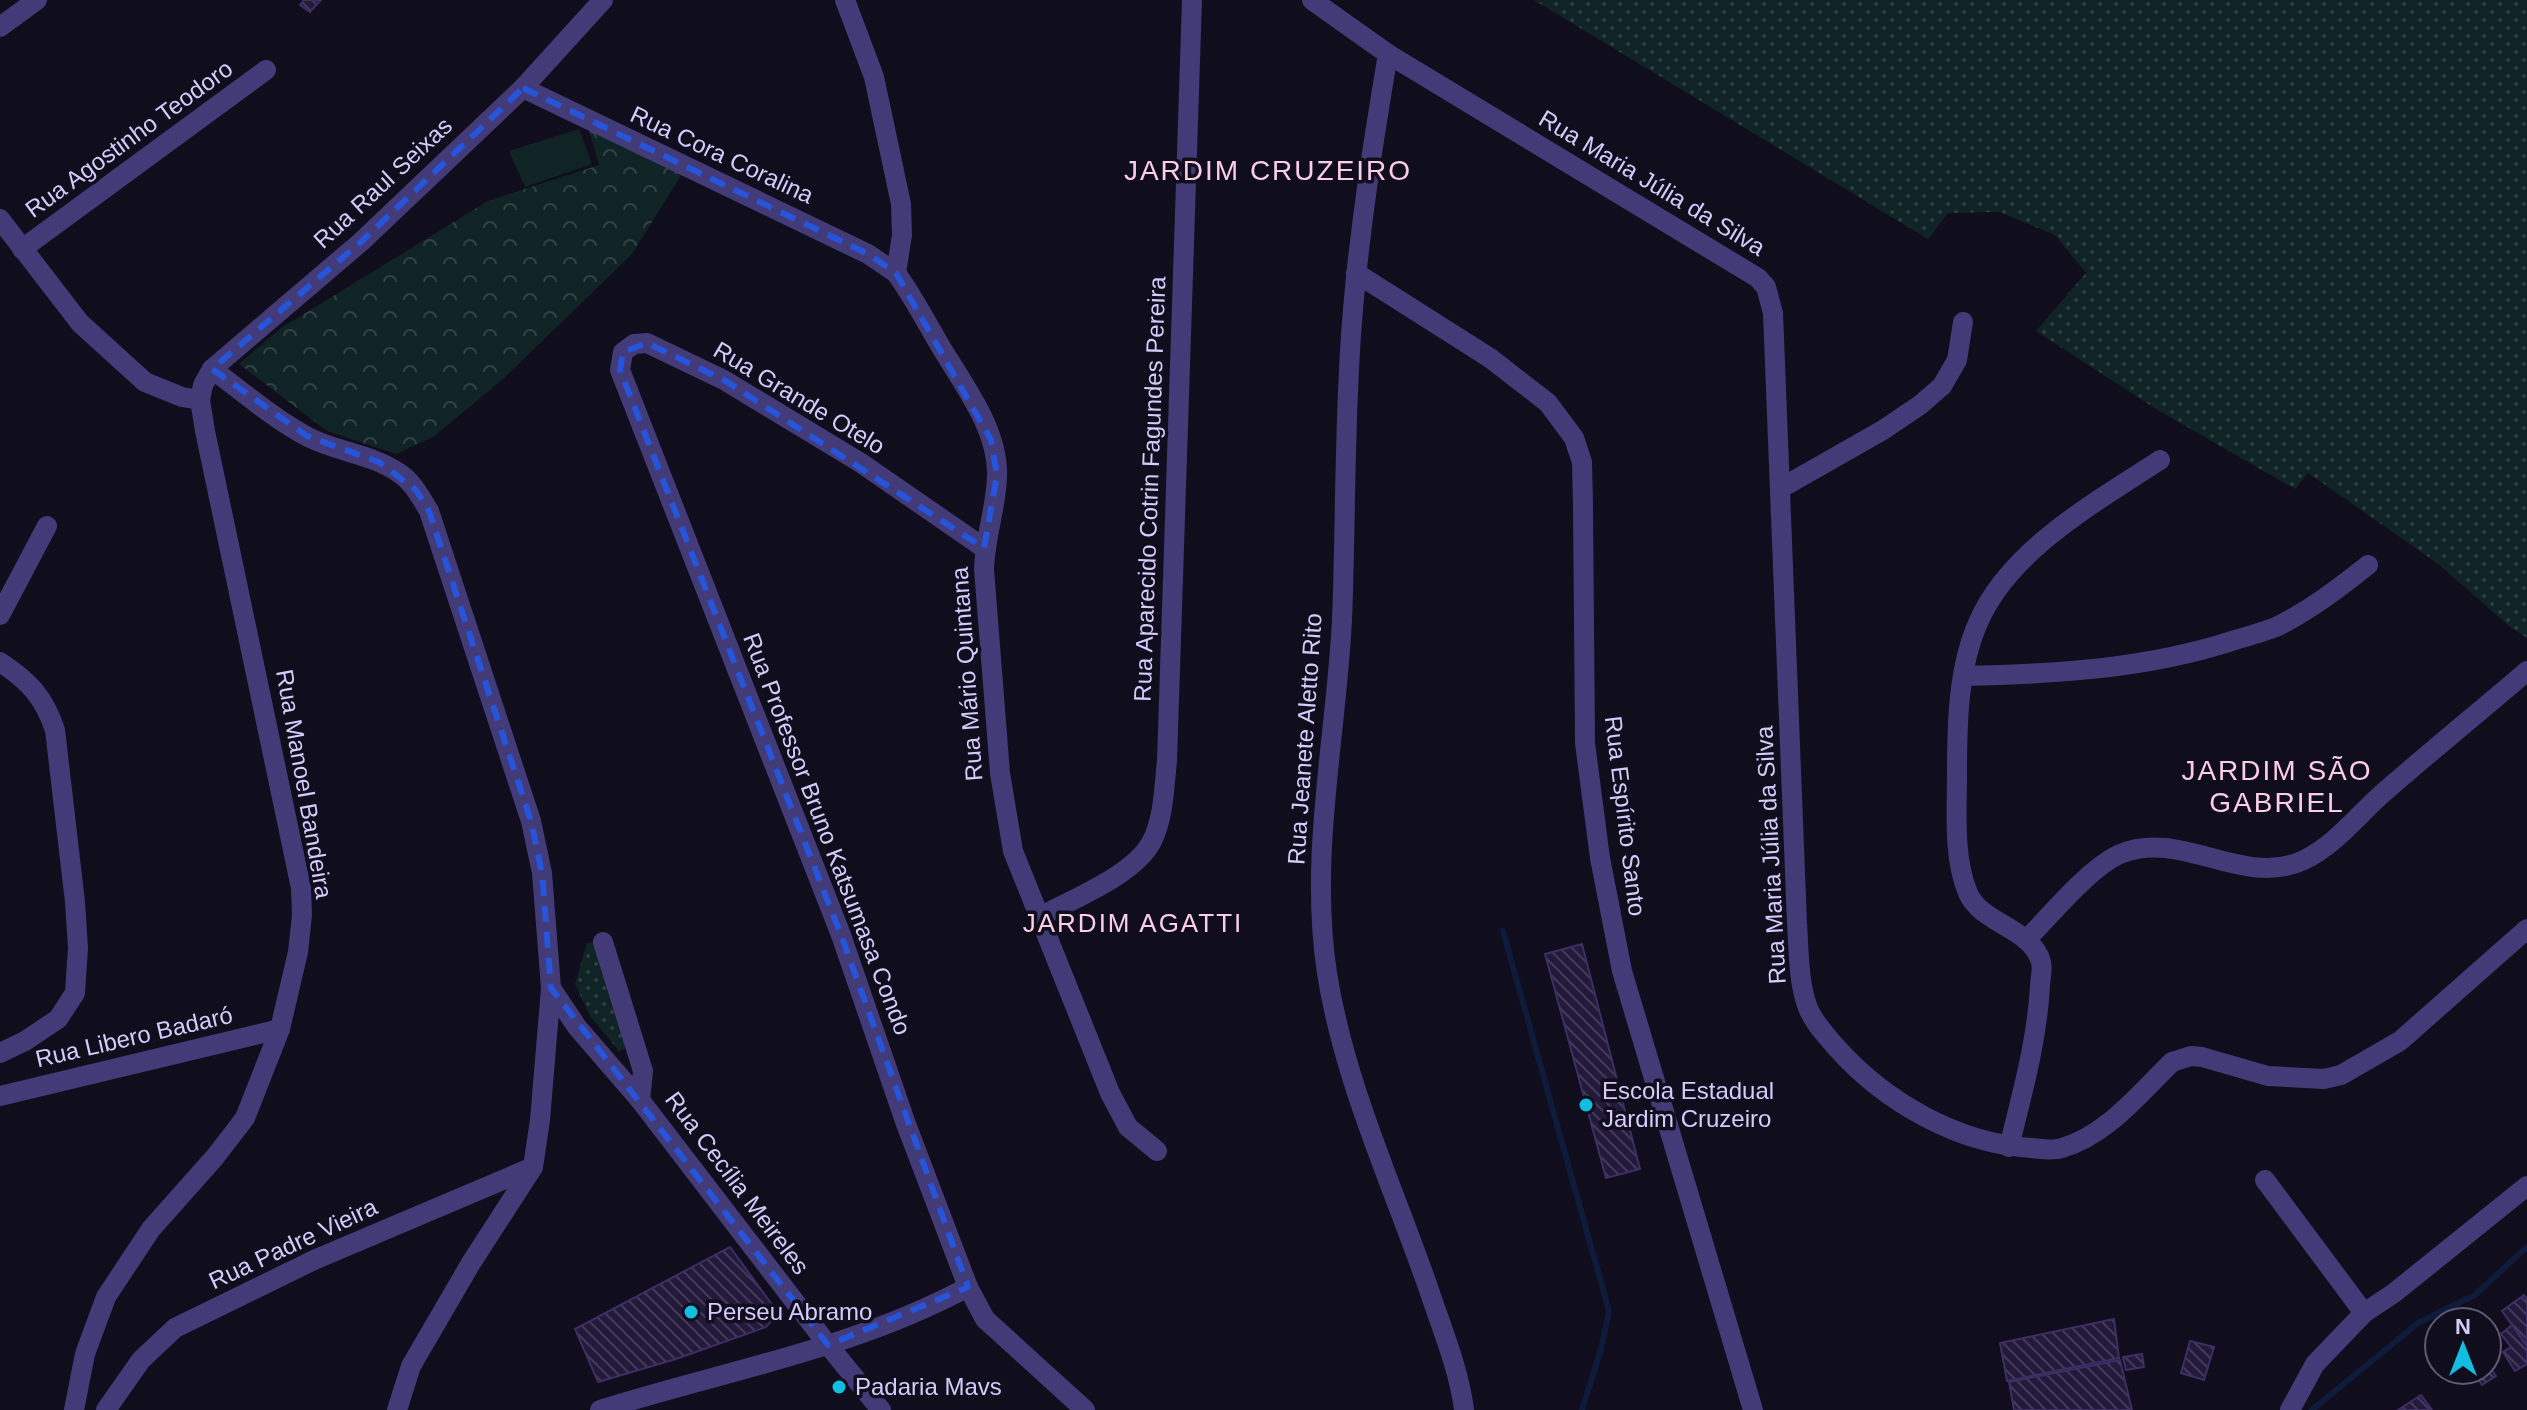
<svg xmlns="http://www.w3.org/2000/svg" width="2527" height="1410" font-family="Arial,sans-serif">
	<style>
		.grass { fill: url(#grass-dots) }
		.forest { fill: url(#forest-crowns) }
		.garden { fill: #102425 }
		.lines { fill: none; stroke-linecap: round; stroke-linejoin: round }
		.stream { stroke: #0e1b3a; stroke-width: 6 }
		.building { fill: url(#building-back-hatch); stroke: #3d2e65; stroke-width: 2 }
		.minor { stroke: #423b77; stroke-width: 20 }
		.marked { fill: none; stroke: #2654da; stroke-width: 6; stroke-dasharray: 16 10; stroke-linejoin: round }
		.poi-dot { fill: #11bee1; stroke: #100d1c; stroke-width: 3 }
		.labels { text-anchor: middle; stroke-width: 7; stroke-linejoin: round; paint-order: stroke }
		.street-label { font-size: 24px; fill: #d4cbfb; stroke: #100d1c }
		.poi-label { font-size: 24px; fill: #d4cbfb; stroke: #100d1c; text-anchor: start }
		.neighbourhood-label { font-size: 26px; letter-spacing: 2px; fill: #fbcde7; stroke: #100d1c }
		.quarter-label { font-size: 28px; letter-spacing: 2px; fill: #fbcde7; stroke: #100d1c }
	</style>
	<defs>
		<pattern id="grass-dots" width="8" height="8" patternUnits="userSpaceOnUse" patternTransform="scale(2)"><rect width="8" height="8" fill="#102425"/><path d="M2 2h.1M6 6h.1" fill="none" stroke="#324246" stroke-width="1.8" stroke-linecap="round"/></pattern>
		<pattern id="forest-crowns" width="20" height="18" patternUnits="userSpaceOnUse" patternTransform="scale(2)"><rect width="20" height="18" fill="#102425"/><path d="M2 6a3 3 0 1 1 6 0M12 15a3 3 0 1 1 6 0" fill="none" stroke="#324246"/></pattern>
		<pattern id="building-back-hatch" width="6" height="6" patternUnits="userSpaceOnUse" patternTransform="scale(2)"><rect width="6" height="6" fill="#231a3b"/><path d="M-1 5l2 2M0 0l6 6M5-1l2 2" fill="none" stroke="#423a58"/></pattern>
	</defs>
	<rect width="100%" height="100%" fill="#100d1c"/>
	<g class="grass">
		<polygon points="1534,0 2527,0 2527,638 2509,626 2437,563 2308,473 2295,489 2156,409 2036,331 2086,273 2055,235 2000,212 1948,213 1928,239"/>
		<polygon points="600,942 632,1045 619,1051 590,1016 575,984 587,943"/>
	</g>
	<polygon class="forest" points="589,130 682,174 632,254 502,380 433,437 396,454 327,431 239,364 281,328 488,201 599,165"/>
	<polygon class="garden" points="579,129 592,164 525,187 509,151"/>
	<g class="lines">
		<g class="stream">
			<polyline points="1503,931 1609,1311 1601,1349 1582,1410"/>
			<polyline points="2312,1410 2418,1323 2475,1295 2527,1247"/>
		</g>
	</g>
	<g class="building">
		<polygon points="304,0 321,0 310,12 300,5"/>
		<polygon points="1582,944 1640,1169 1606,1178 1545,954"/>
		<polygon points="730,1247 773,1306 774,1318 766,1327 676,1359 598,1382 575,1329"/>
		<polygon points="2524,1295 2527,1299 2527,1346 2502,1311"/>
		<polygon points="2114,1319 2119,1358 2007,1381 2000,1343"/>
		<polygon points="2512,1325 2527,1346 2527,1364 2515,1371 2503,1352 2511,1347 2501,1334"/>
		<polygon points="2190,1341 2214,1347 2204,1380 2181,1373"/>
		<polygon points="2142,1354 2144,1367 2126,1370 2123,1357"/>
		<polygon points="2120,1360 2132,1410 2014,1410 2009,1382"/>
		<polygon points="2487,1363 2496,1376 2482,1385 2474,1374 2469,1378 2465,1373 2469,1370 2487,1370"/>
		<polygon points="2421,1395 2432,1410 2398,1410"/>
	</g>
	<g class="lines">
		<g class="minor">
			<path d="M845,0L874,77L901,204L902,235L896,273C912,295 924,318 938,342C961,382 999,428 997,477C996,508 985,537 984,569L1000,773L1013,851L1110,1093L1128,1127L1157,1151"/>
			<path d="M1312,0L1388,54L1758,278L1766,287L1773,313L1797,923C1799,950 1798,982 1808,1008C1814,1023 1826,1035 1836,1047C1885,1102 1958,1144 2032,1148C2042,1149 2053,1151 2062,1148C2107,1135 2140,1093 2172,1062L2191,1056L2202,1057L2268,1076L2324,1079L2341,1075L2400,1041L2527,929"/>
			<polyline points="0,27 37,0"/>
			<path d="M1388,54C1373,143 1359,232 1352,322C1344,421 1346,521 1342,620C1336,738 1309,856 1327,973C1344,1082 1393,1186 1429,1290C1442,1329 1459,1369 1464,1410"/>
			<polyline points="523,88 868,254 896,273"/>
			<polyline points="0,219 80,323 145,382 182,397 200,400"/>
			<polyline points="22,249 266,70"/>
			<polyline points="1356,273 1490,358 1548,403 1574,438 1582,462 1583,504 1585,743 1600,858 1622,971 1753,1410"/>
			<path d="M212,369C243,392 274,419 308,437C337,452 372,454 399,473C413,482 421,498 429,511L531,821L542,873L551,988L540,1120L533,1167L471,1263L411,1366L397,1410"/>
			<polyline points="1781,488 1883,430 1920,405 1942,386 1957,360 1963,322"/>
			<polyline points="984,548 861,463 724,380 647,343 634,344 623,352 620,370 841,935 906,1124 968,1287 985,1319 1085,1410"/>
			<polyline points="0,615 47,526"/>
			<path d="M0,662C29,681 44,697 55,730L75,902L78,948L75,993L58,1019L25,1041L0,1053"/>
			<path d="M1963,676C2055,674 2147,669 2235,640C2249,636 2263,632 2276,627C2309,611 2339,588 2368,565"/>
			<path d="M1040,917C1072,899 1135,875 1152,841C1164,817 1164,787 1167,761L1192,0"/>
			<path d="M2026,940C2051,915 2089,868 2120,854C2181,828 2243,889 2304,860C2335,845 2358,815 2383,793C2430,752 2479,712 2527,671"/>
			<polyline points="603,942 643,1071 640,1100"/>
			<polyline points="551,988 577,1027 640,1100 828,1345 881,1410"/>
			<polyline points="0,1096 280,1029"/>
			<path d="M2009,1147C2022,1094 2037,1041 2040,986C2040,980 2043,969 2041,962C2032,928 1981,924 1968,893C1953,858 1957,810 1957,773C1957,724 1958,668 1978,623C2009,550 2096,502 2160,460"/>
			<polyline points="2265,1180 2364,1313"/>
			<polyline points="74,1410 85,1354 106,1297 151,1229 215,1157 245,1118 280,1029 298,952 302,915 301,888 205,431 200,400 203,385 212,369 362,241 523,88 603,0"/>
			<polyline points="106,1410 141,1360 175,1328 314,1260 533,1167"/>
			<path d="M600,1410C724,1371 853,1349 968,1287"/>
			<polyline points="2290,1410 2315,1364 2364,1313 2394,1293 2527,1186"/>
		</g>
	</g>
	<path class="marked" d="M523,88L868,254L896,273L991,440L997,475L984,548L724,380L647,343L623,352L620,370L841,935L968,1287L828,1345L551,988L542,873L531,821L429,511L416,490L379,462L307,436L212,369L362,241Z"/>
	<g class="poi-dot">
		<circle cx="1586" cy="1105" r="8"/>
		<circle cx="691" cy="1312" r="8"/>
		<circle cx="839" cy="1387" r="8"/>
	</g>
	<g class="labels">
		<g class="street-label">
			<text transform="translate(129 139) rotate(-36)" y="8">Rua Agostinho Teodoro</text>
			<text transform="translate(722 155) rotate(25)" y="8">Rua Cora Coralina</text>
			<text transform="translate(383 183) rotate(-43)" y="8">Rua Raul Seixas</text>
			<text transform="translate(1652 183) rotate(31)" y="8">Rua Maria Júlia da Silva</text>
			<text transform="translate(799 398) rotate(31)" y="8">Rua Grande Otelo</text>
			<text transform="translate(1150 489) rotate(-88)" y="8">Rua Aparecido Cotrin Fagundes Pereira</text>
			<text transform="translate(967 674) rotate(-94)" y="8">Rua Mário Quintana</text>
			<text transform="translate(1305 739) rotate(-86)" y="8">Rua Jeanete Aletto Rito</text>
			<text transform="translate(304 784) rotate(80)" y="8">Rua Manoel Bandeira</text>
			<text transform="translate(1625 816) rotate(83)" y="8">Rua Espírito Santo</text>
			<text transform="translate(827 834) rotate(69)" y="8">Rua Professor Bruno Katsumasa Condo</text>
			<text transform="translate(1771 855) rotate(-93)" y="8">Rua Maria Júlia da Silva</text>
			<text transform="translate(134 1037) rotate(-13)" y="8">Rua Libero Badaró</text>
			<text transform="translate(737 1183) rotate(53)" y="8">Rua Cecília Meireles</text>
			<text transform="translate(293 1244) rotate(-25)" y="8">Rua Padre Vieira</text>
		</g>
		<g class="poi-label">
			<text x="1602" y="1099">Escola Estadual<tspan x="1602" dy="28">Jardim Cruzeiro</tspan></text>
			<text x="707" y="1320">Perseu Abramo</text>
			<text x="855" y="1395">Padaria Mavs</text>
		</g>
		<g class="neighbourhood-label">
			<text x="1133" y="932">JARDIM AGATTI</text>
		</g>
		<g class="quarter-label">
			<text x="1268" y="180">JARDIM CRUZEIRO</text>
			<text x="2277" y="780">JARDIM SÃO<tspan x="2277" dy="32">GABRIEL</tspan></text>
		</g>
	</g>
	<g transform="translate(2463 1346)"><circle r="38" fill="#100d1c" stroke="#5e5975" stroke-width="2"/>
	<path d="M0-6L14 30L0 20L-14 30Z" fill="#11bee1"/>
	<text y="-12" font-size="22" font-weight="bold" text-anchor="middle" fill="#d4cbfb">N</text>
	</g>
</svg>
